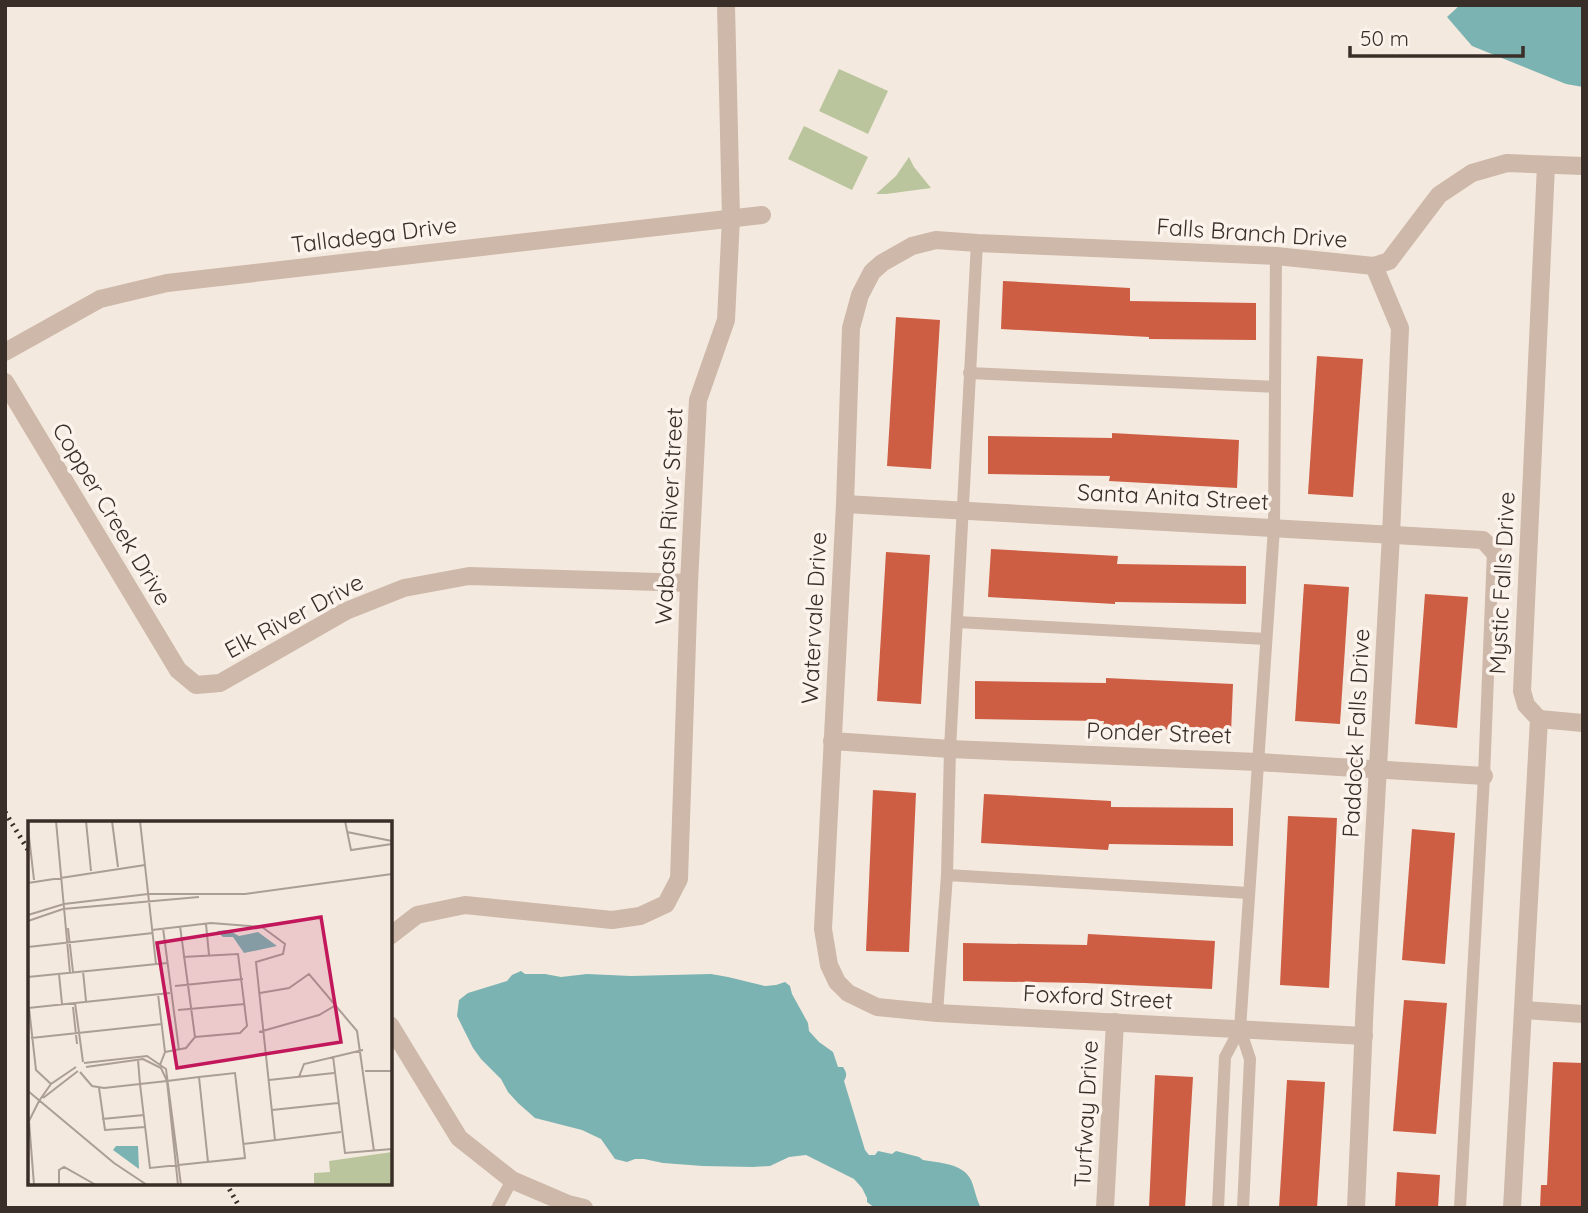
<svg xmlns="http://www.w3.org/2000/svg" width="1588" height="1213" font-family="Quicksand,sans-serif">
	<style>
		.green { fill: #bac59d }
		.water { fill: #7bb3b2 }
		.building { fill: #cd5e44 }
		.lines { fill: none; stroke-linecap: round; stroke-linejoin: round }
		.lane { stroke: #cdb8a9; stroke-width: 12 }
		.street { stroke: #cdb8a9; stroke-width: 18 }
		.rail { stroke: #3a2e29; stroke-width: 5; stroke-dasharray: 2 5; stroke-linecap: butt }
		.labels { text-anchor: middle; stroke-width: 7; stroke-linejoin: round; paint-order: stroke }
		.street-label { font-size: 23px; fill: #3a2e29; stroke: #fbf3ec }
		.inset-road { fill: none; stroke: #aa9e96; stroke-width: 2 }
		.view { fill: #c2185b; fill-opacity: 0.15; stroke: #c2185b; stroke-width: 3.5 }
		.inset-edge { fill: none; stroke: #3a2e29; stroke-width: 3.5 }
	</style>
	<rect width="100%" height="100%" fill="#f4e9de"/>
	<g class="green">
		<polygon points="839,69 888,91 868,134 819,111"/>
		<polygon points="804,126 868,157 852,190 788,159"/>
		<polygon points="909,157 914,167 931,188 886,194 876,194 896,176"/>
	</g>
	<g class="water">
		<polygon points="1460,5 1583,5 1583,87 1566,84 1472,46 1447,17"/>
		<path d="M521,971L525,974H545L561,977L587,974L631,976L711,974L728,977L765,986L776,985L785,982L790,986L792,994L808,1023L809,1031L819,1042L833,1052L838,1067H843C847,1073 847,1076 844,1081L865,1150L869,1155H875L878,1151L892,1154L896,1151L919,1157L923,1160C939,1163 963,1163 971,1180C975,1189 976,1199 981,1208H875L867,1202V1198L862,1188L854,1179L806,1155L789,1157L770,1166L753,1167L703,1166L663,1163L644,1159H635L627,1162L615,1159L601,1139L582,1130L535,1118L518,1103L508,1092L501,1079L481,1059L473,1048L457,1016L459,1000L468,993L507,981L512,975Z"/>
	</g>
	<g class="building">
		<polygon points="1003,281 1130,288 1130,301 1256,303 1256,340 1149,339 1149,337 1001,329"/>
		<polygon points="896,317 940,320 931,469 887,466"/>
		<polygon points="1317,356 1363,359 1353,497 1308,494"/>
		<polygon points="1112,433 1239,440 1237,488 1109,481 1110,476 988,474 988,436 1112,438"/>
		<polygon points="991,549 1118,556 1117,564 1246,566 1246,604 1115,602 1115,604 988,597"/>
		<polygon points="886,552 930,555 921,704 877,701"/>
		<polygon points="1304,584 1349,587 1340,724 1295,721"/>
		<polygon points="1425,594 1468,597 1457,728 1415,724"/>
		<polygon points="1106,678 1233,684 1231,733 1103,726 1104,721 975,719 975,681 1106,683"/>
		<polygon points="873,790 916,793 909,952 866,951"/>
		<polygon points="984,794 1111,801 1111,807 1233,808 1233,846 1109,844 1108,850 981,843"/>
		<polygon points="1288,816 1337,818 1329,988 1280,985"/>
		<polygon points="1412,829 1455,833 1445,964 1402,960"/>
		<polygon points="1088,934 1215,941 1212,989 1085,983 963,981 963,943 1087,945"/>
		<polygon points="1404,1000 1447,1003 1436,1134 1393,1131"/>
		<polygon points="1553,1062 1583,1063 1583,1208 1540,1208 1541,1185 1547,1185"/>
		<polygon points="1155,1075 1193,1077 1185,1208 1149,1208"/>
		<polygon points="1287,1080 1325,1082 1317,1208 1279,1208"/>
		<polygon points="1397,1172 1440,1175 1438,1208 1395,1208"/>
	</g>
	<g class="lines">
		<g class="lane">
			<polyline points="969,373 1275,387"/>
			<polyline points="957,622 1266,639"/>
			<polyline points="947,875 950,749 977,243"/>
			<polyline points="937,1013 947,875 1249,893"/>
			<polyline points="497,1208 512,1180"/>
			<polyline points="1218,1208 1225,1057 1240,1029"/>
			<polyline points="1243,1208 1250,1059 1240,1029 1274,528 1276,256"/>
			<polyline points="1460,1208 1484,776 1493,551"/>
		</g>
		<g class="street">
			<polyline points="5,352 100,299 167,283 762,215"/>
			<polyline points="5,382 178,670 196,685 220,683 346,611 404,588 469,576 689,583"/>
			<polyline points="845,504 1483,540 1493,551"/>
			<polyline points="1539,719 1583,723"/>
			<polyline points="832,741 950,749 1258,762 1484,776"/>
			<polyline points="390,936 417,915 465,905 612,920 640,916 666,904 679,879 689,583 698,400 726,320 731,218 726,5"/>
			<polyline points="1524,1010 1583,1014"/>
			<polyline points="390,1025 459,1138 512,1180 568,1204 584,1208"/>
			<polyline points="1364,1036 937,1013 877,1007 848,993 837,982 829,965 823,929 845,504 851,328 860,295 872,272 882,263 912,246 936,240 977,243 1276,256 1374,266 1389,261 1439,195 1472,173 1507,163 1583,166"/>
			<polyline points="1105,1208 1115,1022"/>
			<polyline points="1356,1208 1365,999 1391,535 1400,328 1374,266"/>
			<polyline points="1512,1208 1539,719 1526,705 1522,691 1546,165"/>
		</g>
		<g class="rail">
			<polyline points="5,812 30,853"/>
			<polyline points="226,1183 240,1208"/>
		</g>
	</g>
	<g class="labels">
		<g class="street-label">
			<text transform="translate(1252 233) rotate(4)" y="8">Falls Branch Drive</text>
			<text transform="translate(374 235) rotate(-7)" y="8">Talladega Drive</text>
			<text transform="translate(1173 497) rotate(3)" y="8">Santa Anita Street</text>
			<text transform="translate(112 514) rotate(59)" y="8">Copper Creek Drive</text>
			<text transform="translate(669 516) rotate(-87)" y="8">Wabash River Street</text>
			<text transform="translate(1502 583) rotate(-87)" y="8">Mystic Falls Drive</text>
			<text transform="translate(294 616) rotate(-28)" y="8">Elk River Drive</text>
			<text transform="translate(814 618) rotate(-87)" y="8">Watervale Drive</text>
			<text transform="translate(1159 733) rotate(2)" y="8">Ponder Street</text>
			<text transform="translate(1356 733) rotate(-87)" y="8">Paddock Falls Drive</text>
			<text transform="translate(1098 997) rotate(3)" y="8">Foxford Street</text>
			<text transform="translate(1086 1114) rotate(-87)" y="8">Turfway Drive</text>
		</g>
	</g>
	<g transform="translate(28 821)">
		<rect width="364" height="364" fill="#f4e9de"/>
		<path d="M364,331V364H286V352L302,351L301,340Z" fill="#bac59d"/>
		<path d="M200,109L211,115L230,111L249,125L216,132L205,116H195L189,110ZM88,325H110L111,348L85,329Z" fill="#7bb3b2"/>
		<path class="inset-road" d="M28,0L42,152M58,0L63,50M84,0L90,46M112,0L128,143M317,0L323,29L364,23M0,7L6,59M319,11L364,20M0,62L117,44M0,94L36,83L120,73H217L364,53M0,100L35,88L171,76M178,103L181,134M152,105L167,216M40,107L45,151M135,107L151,229M124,109L183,102L234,106L257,123L255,133L228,141L247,319M0,126L125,112M55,150L58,180M31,153L34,183M0,156L139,142M147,165L215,158M232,172L261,167L281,153L329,210L346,330M130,173L137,231L132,244M47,182L55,241M45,186L49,223M0,187L142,172M1,187L8,249L23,263M150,189L217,183M231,211L291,194L308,184M3,217L134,203M137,231L158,227L167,216L212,212L219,205L210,133L155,136M305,235L317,332L364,328M56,242L119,235L138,248L153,364M58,246L115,238L133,247L139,260L150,364M337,250H364M52,251L64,265L76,267L139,260L171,256L207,252L217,337L122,347L112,263L110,239M171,256L180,341M271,256L276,243L335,229M241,259L306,252M71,267L77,309L117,306M0,270L86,342L119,364M15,277L50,250M11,280L23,263L48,246M244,289L310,282M74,298L116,294M215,323L313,311M6,364L1,300L11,280M31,364V349L36,346L68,364"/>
		<path class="view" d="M293,96L313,221L149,247L129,122Z"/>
		<rect width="364" height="364" class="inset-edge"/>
	</g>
	<rect width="1588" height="1213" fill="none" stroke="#3a2e29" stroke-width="14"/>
	<path d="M1350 46v10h173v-10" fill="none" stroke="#3a2e29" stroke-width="3.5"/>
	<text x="1360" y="46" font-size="21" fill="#3a2e29" stroke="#fbf3ec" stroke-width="5" paint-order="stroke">50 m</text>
</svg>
